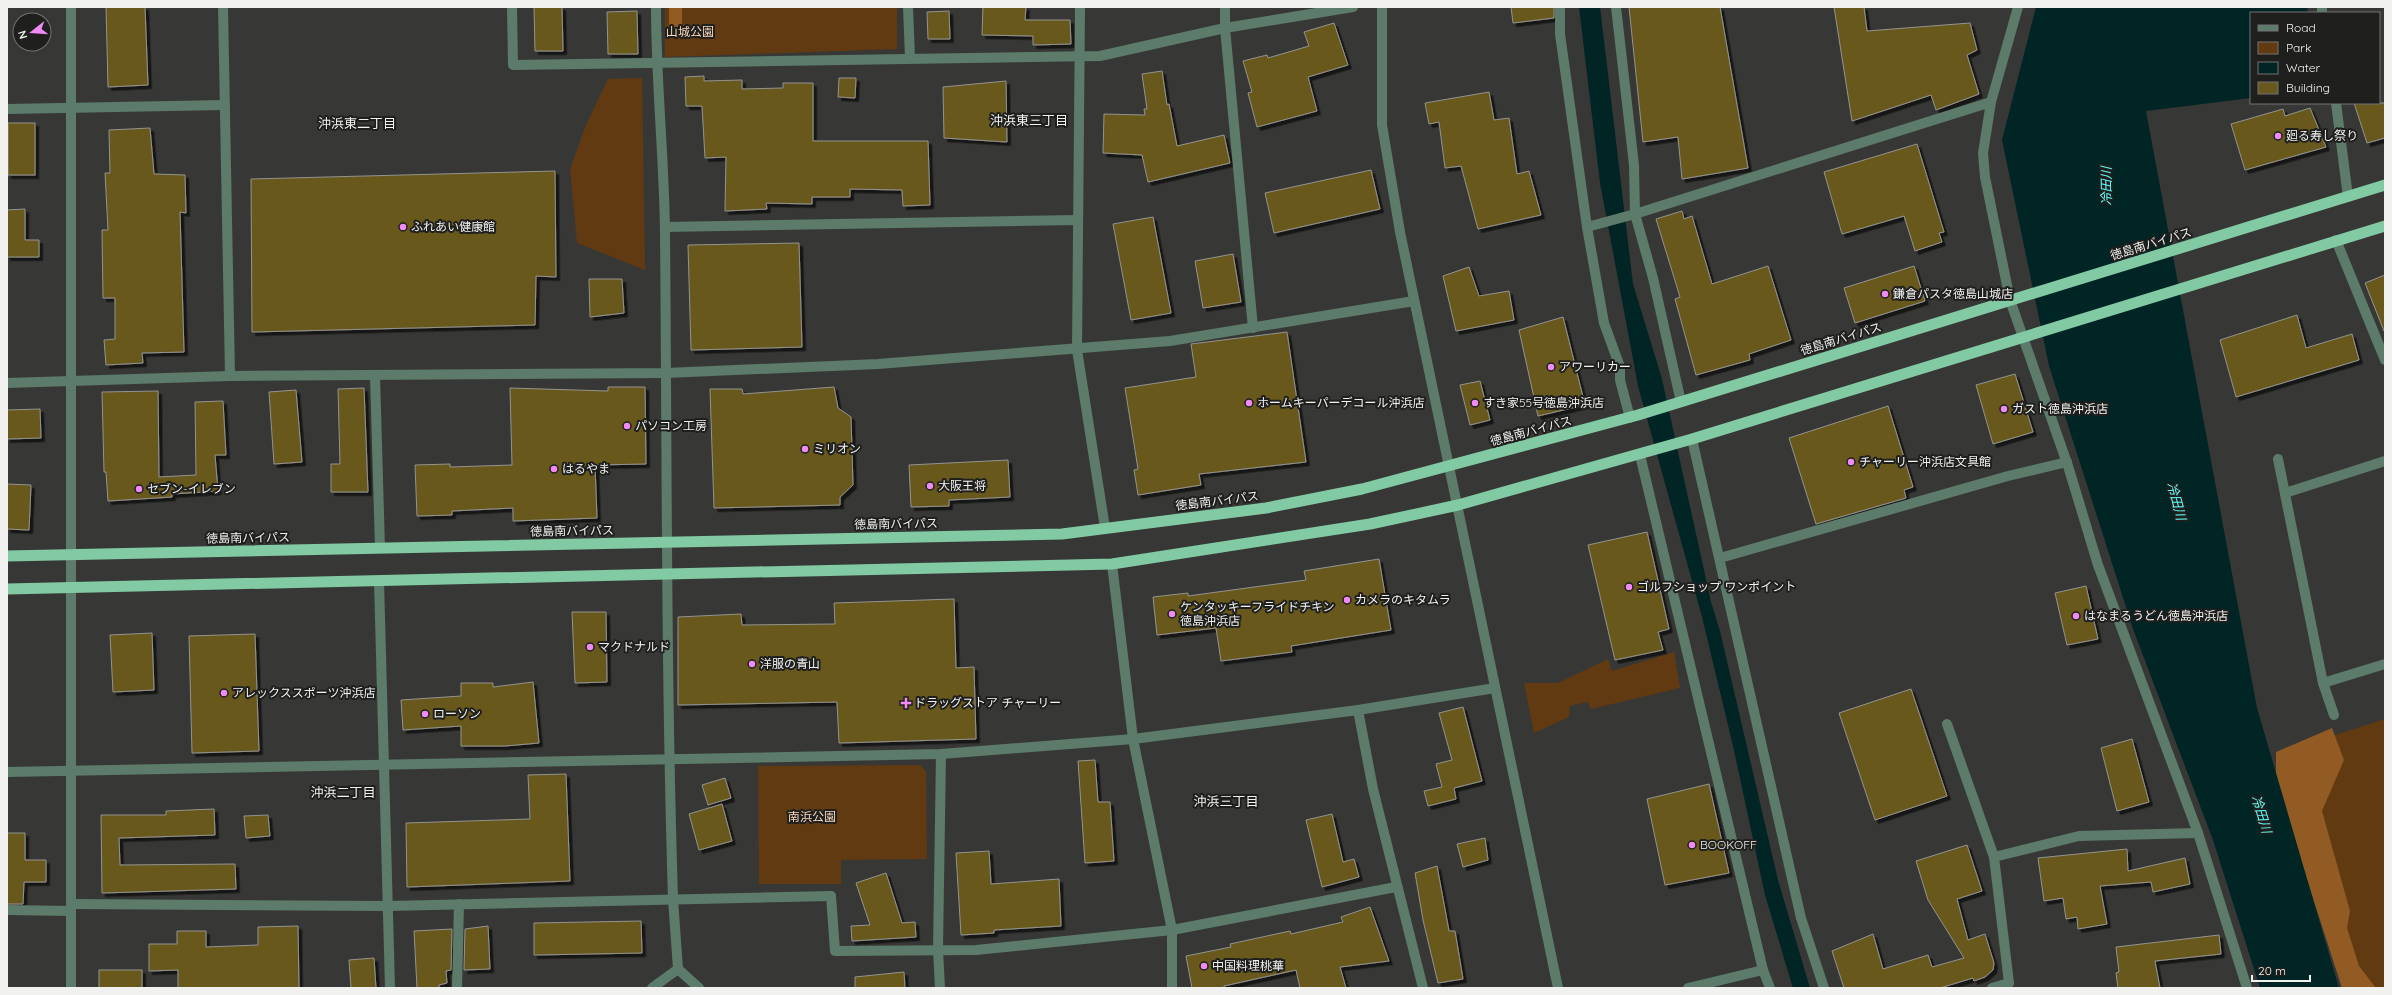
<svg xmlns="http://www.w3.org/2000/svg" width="2392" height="995" font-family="Quicksand,'Noto Sans JP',sans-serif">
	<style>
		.green { fill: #613a12 }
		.forest { fill: #915b23 }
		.water { fill: #012524 }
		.building { fill: #67581d; stroke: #949390; filter: url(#shadow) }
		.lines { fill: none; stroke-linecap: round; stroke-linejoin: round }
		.minor { stroke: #5c7b6a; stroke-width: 10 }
		.tertiary { stroke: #5c7b6a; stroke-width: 10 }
		.trunk { stroke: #82caa3; stroke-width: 11 }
		.poi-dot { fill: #f08bf6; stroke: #1f1f1e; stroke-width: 1.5 }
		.labels { text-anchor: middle; stroke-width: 4; stroke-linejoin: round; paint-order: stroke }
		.park-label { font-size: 12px; fill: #fad9be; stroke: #1f1f1e }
		.poi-label { font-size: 12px; fill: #f1f2f0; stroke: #1f1f1e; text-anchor: start }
		.street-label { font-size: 12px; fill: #f1f2f0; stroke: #1f1f1e }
		.neighbourhood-label { font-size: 13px; fill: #f1f2f0; stroke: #1f1f1e }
		.water-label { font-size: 13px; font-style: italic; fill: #60fbf6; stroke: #1f1f1e }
	</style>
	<defs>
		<filter id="shadow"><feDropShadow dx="3.5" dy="3.5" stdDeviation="0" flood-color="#0009"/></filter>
	</defs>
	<rect width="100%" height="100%" fill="#373836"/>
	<g class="green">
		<polygon points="665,7 897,7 897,49 665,57"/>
		<polygon points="642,78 645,270 577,243 570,169 586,125 608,79"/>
		<polygon points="1674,652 1680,688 1591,709 1588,702 1570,706 1569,717 1534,733 1524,683 1558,683 1608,659 1612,671"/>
		<polygon points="2385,719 2385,988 2353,988 2282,752"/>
		<polygon points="920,765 926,772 927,859 841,860 841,884 759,884 758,766"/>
	</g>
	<g class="forest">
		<polygon points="669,7 682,7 682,27 669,30"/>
		<polygon points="2332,728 2344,760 2322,811 2350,911 2347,928 2359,966 2376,988 2342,988 2291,830 2276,776 2276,752"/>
	</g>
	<g class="water">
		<polygon points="1579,7 1600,7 1633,284 1662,379 1711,602 1720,631 1778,880 1810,988 1793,988 1765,895 1733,746 1702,617 1638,386 1600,183"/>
		<polygon points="2036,7 2307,7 2308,13 2251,13 2251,98 2146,111 2257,708 2339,988 2260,988 2213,840 2133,629 2049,366 2002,140"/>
	</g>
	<g class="building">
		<polygon points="106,7 145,7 148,85 108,87"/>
		<polygon points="534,7 562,7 563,51 535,51"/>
		<polygon points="983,7 1026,7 1025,20 1070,20 1071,44 1033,45 1033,36 982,35"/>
		<polygon points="1511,7 1554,7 1554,18 1513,23"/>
		<polygon points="1629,7 1720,7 1748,168 1682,179 1678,137 1643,142"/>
		<polygon points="1834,7 1864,7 1867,31 1970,23 1977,50 1967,55 1979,94 1936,110 1931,95 1852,121"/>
		<polygon points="637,11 638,54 608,54 607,12"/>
		<polygon points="949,11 950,39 928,39 927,12"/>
		<polygon points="1334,23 1348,65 1308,77 1317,111 1257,127 1248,93 1252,92 1243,61 1267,55 1268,58 1309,46 1304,32"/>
		<polygon points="1162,71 1167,105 1169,104 1177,146 1224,135 1230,163 1148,182 1142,155 1103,153 1104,114 1145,115 1144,109 1147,109 1142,74"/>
		<polygon points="704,76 704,81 742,80 742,89 783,88 783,83 813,83 813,141 928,141 930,205 903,206 902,190 850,189 850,197 812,197 812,204 766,203 767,209 725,211 726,157 705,158 702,106 686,106 685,77"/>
		<polygon points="839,78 856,78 855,98 838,97"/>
		<polygon points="1006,81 1007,142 944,138 943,87"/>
		<polygon points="1489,92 1494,120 1509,118 1517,174 1529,171 1541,215 1478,229 1461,166 1445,168 1439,122 1429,124 1425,103"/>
		<polygon points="2354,103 2385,103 2385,138 2367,143"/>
		<polygon points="2310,108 2326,147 2245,170 2231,124 2283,109 2285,116"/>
		<rect x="8" y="123" width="27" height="52"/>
		<polygon points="150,128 154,174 185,175 186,213 180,212 184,352 142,353 143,363 106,365 104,340 115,339 115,298 103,298 102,230 108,230 105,173 110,173 109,130"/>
		<polygon points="1917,144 1944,232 1939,233 1942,242 1915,251 1904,216 1842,234 1824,172"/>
		<polygon points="1371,170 1380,209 1274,233 1265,193"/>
		<polygon points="555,171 556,277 536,276 535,325 252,332 251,179"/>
		<polygon points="25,209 25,240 39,240 39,257 7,257 7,210"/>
		<polygon points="1682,211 1684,219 1692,216 1712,284 1768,266 1791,340 1749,354 1750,360 1696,375 1675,299 1680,297 1656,219"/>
		<polygon points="1153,217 1171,313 1131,320 1113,224"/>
		<polygon points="799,243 802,347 691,350 688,245"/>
		<polygon points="1233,254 1241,302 1203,308 1195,261"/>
		<polygon points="1914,266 1925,301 1855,323 1844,288"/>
		<polygon points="1469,267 1479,296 1509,291 1514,320 1456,331 1443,276"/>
		<polygon points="2385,275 2385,331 2384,331 2365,283"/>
		<polygon points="589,279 622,279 624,313 590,317"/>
		<polygon points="2297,315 2306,348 2352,334 2359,360 2236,397 2220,340"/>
		<polygon points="1563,317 1585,405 1538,416 1519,330"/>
		<polygon points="1287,332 1306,462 1199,474 1201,485 1138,495 1134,470 1138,469 1125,388 1196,377 1191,344"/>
		<polygon points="2015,374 2033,432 1993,444 1976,385"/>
		<polygon points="1480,381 1490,420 1470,425 1460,385"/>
		<polygon points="608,387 645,387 646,464 595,465 597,518 513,521 513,508 452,511 452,515 417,516 415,465 450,464 450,467 512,465 510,388 608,391"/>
		<polygon points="834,387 838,408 851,417 853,485 840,497 840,505 714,508 710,389 742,389 743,394"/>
		<polygon points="364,388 368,492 331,492 331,464 340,464 338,389"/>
		<polygon points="296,390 302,462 274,464 269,392"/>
		<polygon points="158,391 159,477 196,475 195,402 223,401 226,455 215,455 218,491 172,494 172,497 108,501 106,472 104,472 102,392"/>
		<polygon points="1888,406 1913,487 1904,490 1906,498 1816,524 1789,438"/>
		<polygon points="40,409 41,438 7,439 7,410"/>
		<polygon points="1008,460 1010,497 949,500 949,506 911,507 909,465"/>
		<polygon points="7,484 31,485 29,530 7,529"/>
		<polygon points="1647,532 1669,629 1658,632 1663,650 1615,660 1588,545"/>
		<polygon points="1379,559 1391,630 1291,646 1292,652 1221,661 1216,628 1157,635 1153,597 1188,593 1188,596 1306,580 1304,571"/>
		<polygon points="2086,586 2098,639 2067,645 2055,593"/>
		<polygon points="954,599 956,668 974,667 976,739 839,743 837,702 678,705 678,617 741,614 742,625 835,624 834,603"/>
		<polygon points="572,612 606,612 607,682 575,683"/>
		<polygon points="152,633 154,690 113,692 110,635"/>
		<polygon points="255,634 259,751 192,753 189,636"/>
		<polygon points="533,682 539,743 505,746 461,746 461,726 403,730 401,700 461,696 461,683 493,683 493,687"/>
		<polygon points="1911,689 1947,796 1875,820 1839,713"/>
		<polygon points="1463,707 1482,781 1454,788 1456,799 1428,806 1424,791 1442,787 1436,764 1452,760 1439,713"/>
		<polygon points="2132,739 2149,802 2117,811 2101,748"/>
		<polygon points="1095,760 1098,802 1110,802 1114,861 1085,863 1078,761"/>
		<polygon points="566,774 570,881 407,887 406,823 530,819 528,775"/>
		<polygon points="725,778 731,798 708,805 702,785"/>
		<polygon points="1709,784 1729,873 1665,885 1647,799"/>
		<polygon points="722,804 732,841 699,850 689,814"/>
		<polygon points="214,809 215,835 119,838 120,865 235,864 236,889 102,893 101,815 166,815 166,811"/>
		<polygon points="1332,814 1343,862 1354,859 1359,877 1322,887 1306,820"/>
		<polygon points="268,815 270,836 246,838 244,816"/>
		<polygon points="7,833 25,833 25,860 46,860 46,882 24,882 23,904 7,904"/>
		<polygon points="1485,838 1488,860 1463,867 1457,844"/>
		<polygon points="1967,845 1982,891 1957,899 1968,940 1985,934 1994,963 1993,970 1985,977 1974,981 1973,978 1940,988 1844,988 1832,951 1873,934 1883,969 1928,955 1932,967 1964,958 1928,900 1916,861"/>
		<polygon points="2127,849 2128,871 2185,858 2190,884 2153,892 2151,882 2100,886 2107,924 2078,929 2077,917 2066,919 2063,898 2044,901 2038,858"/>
		<polygon points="989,851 991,884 1059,879 1061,926 994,930 994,933 961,935 956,853"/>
		<polygon points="1437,866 1449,931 1455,931 1463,979 1438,983 1423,920 1415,873"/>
		<polygon points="886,873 902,923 915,922 916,937 852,941 851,926 870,925 856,883"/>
		<polygon points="1370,907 1389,961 1340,967 1346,988 1300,988 1296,970 1224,986 1224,988 1192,988 1186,956 1231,947 1230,944 1290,931 1291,934 1343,922 1341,917"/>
		<polygon points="641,921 642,953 534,955 534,923"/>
		<polygon points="298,926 299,988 178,988 178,970 149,971 149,944 177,944 177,931 206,931 206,947 258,945 258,927"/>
		<polygon points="488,926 490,969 464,970 465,929"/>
		<polygon points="452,929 451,970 446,971 447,983 439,985 439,988 417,988 414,931"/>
		<polygon points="2219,935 2221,954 2155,961 2160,988 2118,988 2116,973 2119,972 2116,947"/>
		<polygon points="374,958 376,988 351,988 349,960"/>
		<rect x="99" y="970" width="43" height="18"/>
		<polygon points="904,972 905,988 855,988 855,977"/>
	</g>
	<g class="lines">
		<g class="minor">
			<polyline points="223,7 230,376"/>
			<polyline points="512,7 513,65 1100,56 1225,28 1353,7"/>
			<polyline points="908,7 910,58"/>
			<polyline points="1080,7 1077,350 1105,528"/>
			<polyline points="1225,7 1225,28 1253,328"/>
			<polyline points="1560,7 1560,34 1587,227 1604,323 1620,367 1620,380 1630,418"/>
			<polyline points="1616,7 1634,165 1635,214 1653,278 1681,402"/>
			<polyline points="2322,7 2322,13"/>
			<polyline points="2336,103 2348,197"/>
			<polyline points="7,109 225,105"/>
			<polyline points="665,227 1078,220"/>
			<polyline points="1587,227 1635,214 1991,102"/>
			<polyline points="2336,240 2385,360"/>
			<polyline points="375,375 380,548"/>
			<polyline points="7,383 230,376 666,373 878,364 1170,341 1414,301"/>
			<polyline points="1692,439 1801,918 1824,988"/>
			<polyline points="1640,455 1763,970 1770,988"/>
			<polyline points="2278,459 2323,683 2334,715"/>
			<polyline points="2285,493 2385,461"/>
			<polyline points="1720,558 2008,476 2067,462"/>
			<polyline points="1112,564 1133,739 1172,930 1172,988"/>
			<polyline points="379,581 390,988"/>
			<polyline points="2323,683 2385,664"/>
			<polyline points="1358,710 1373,789 1423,988"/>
			<polyline points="1947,724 1994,857"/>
			<polyline points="7,772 941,754 1133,739 1358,710 1495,688"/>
			<polyline points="831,896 835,951 976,950 1172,930 1396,887"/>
			<polyline points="7,910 71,911"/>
			<polyline points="678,969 699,988"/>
			<polyline points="457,988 459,904"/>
			<polyline points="652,988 678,969 673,899"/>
			<polyline points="940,988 938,950 941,754"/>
			<polyline points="1688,988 1763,970"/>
			<polyline points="1992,988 2009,983 1994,857 2079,836 2198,833"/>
		</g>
		<g class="tertiary">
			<polyline points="71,7 71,988"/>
			<path d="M656,7C656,82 664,156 665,231C667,454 666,676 673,899"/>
			<polyline points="1382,7 1382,125 1400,232 1558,988"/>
			<polyline points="2018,7 1991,102 1983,153 1985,177 2010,300 2068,466 2098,565 2198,833 2247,988"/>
			<polyline points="71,904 389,906 831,896"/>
		</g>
		<g class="trunk">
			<polyline points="7,556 1062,534 1266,508 1362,489 1638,415 2385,185"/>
			<polyline points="7,589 1112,564 1370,524 1458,505 1692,439 2385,226"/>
		</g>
	</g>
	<g class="poi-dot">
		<circle cx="2278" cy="136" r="4"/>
		<circle cx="403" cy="227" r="4"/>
		<circle cx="1885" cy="294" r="4"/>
		<circle cx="1551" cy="367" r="4"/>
		<circle cx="1249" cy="403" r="4"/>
		<circle cx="1475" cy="403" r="4"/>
		<circle cx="2004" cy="409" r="4"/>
		<circle cx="627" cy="426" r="4"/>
		<circle cx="805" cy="449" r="4"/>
		<circle cx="1851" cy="462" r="4"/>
		<circle cx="554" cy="469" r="4"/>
		<circle cx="930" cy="486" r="4"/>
		<circle cx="139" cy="489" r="4"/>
		<circle cx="1629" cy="587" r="4"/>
		<circle cx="1347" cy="600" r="4"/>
		<circle cx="1172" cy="614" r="4"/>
		<circle cx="2076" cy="616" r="4"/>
		<circle cx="590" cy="647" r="4"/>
		<circle cx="752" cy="664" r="4"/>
		<circle cx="224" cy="693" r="4"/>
		<path d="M904 697h4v4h4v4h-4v4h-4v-4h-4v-4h4z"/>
		<circle cx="425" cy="714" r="4"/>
		<circle cx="1692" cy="845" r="4"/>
		<circle cx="1204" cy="966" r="4"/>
	</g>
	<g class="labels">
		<g class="park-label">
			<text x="690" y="36">山城公園</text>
			<text x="812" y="821">南浜公園</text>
		</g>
		<g class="poi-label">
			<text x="2286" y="140">廻る寿し祭り</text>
			<text x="411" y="231">ふれあい健康館</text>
			<text x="1893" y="298">鎌倉パスタ徳島山城店</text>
			<text x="1559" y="371">アワーリカー</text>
			<text x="1257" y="407">ホームキーパーデコール沖浜店</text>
			<text x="1483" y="407">すき家55号徳島沖浜店</text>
			<text x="2012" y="413">ガスト徳島沖浜店</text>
			<text x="635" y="430">パソコン工房</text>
			<text x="813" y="453">ミリオン</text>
			<text x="1859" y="466">チャーリー沖浜店文具館</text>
			<text x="562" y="473">はるやま</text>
			<text x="938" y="490">大阪王将</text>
			<text x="147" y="493">セブン-イレブン</text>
			<text x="1637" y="591">ゴルフショップ ワンポイント</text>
			<text x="1355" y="604">カメラのキタムラ</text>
			<text x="1180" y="611">ケンタッキーフライドチキン<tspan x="1180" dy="14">徳島沖浜店</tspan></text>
			<text x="2084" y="620">はなまるうどん徳島沖浜店</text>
			<text x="598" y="651">マクドナルド</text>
			<text x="760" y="668">洋服の青山</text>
			<text x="232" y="697">アレックススポーツ沖浜店</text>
			<text x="914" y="707">ドラッグストア チャーリー</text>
			<text x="433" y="718">ローソン</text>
			<text x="1700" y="849">BOOKOFF</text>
			<text x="1212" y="970">中国料理桃華</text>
		</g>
		<g class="street-label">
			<text transform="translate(2151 244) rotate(-17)" y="4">徳島南バイパス</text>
			<text transform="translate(1841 339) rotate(-17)" y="4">徳島南バイパス</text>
			<text transform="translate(1531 431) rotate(-15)" y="4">徳島南バイパス</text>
			<text transform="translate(1217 501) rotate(-7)" y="4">徳島南バイパス</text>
			<text transform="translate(896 524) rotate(-1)" y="4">徳島南バイパス</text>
			<text transform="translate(572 531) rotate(-1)" y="4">徳島南バイパス</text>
			<text transform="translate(248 538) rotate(-1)" y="4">徳島南バイパス</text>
		</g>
		<g class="neighbourhood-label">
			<text x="1029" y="125">沖浜東三丁目</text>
			<text x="357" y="128">沖浜東二丁目</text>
			<text x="343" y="797">沖浜二丁目</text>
			<text x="1226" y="806">沖浜三丁目</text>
		</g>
		<g class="water-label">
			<text transform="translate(2106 186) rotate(-91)" y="5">冷田川</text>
			<text transform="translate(2177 501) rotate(75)" y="5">冷田川</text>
			<text transform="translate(2262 814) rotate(73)" y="5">冷田川</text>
		</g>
	</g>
	<rect width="2392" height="995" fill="none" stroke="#f1f2f0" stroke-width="16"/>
	<rect x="2250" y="12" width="130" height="92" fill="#1f1f1e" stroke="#737372"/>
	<rect x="2258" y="25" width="20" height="6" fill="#5c7b6a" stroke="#737372"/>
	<text x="2286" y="32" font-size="12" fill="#f1f2f0">Road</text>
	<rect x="2258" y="42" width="20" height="12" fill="#613a12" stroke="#737372"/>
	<text x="2286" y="52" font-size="12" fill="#f1f2f0">Park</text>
	<rect x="2258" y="62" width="20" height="12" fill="#012524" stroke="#737372"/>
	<text x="2286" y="72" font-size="12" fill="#f1f2f0">Water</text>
	<rect x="2258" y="82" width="20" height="12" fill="#67581d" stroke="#737372"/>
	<text x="2286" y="92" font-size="12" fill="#f1f2f0">Building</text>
	<g transform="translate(32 32) rotate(253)"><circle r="19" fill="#1f1f1e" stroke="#737372"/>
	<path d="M0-3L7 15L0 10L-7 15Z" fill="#f08bf6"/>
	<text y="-6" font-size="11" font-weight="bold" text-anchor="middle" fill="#f1f2f0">N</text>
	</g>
	<path d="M2252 975v6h58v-6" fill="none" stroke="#f1f2f0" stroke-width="2"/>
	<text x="2258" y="975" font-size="12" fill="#f1f2f0" stroke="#1f1f1e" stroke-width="3" paint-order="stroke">20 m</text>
</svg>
